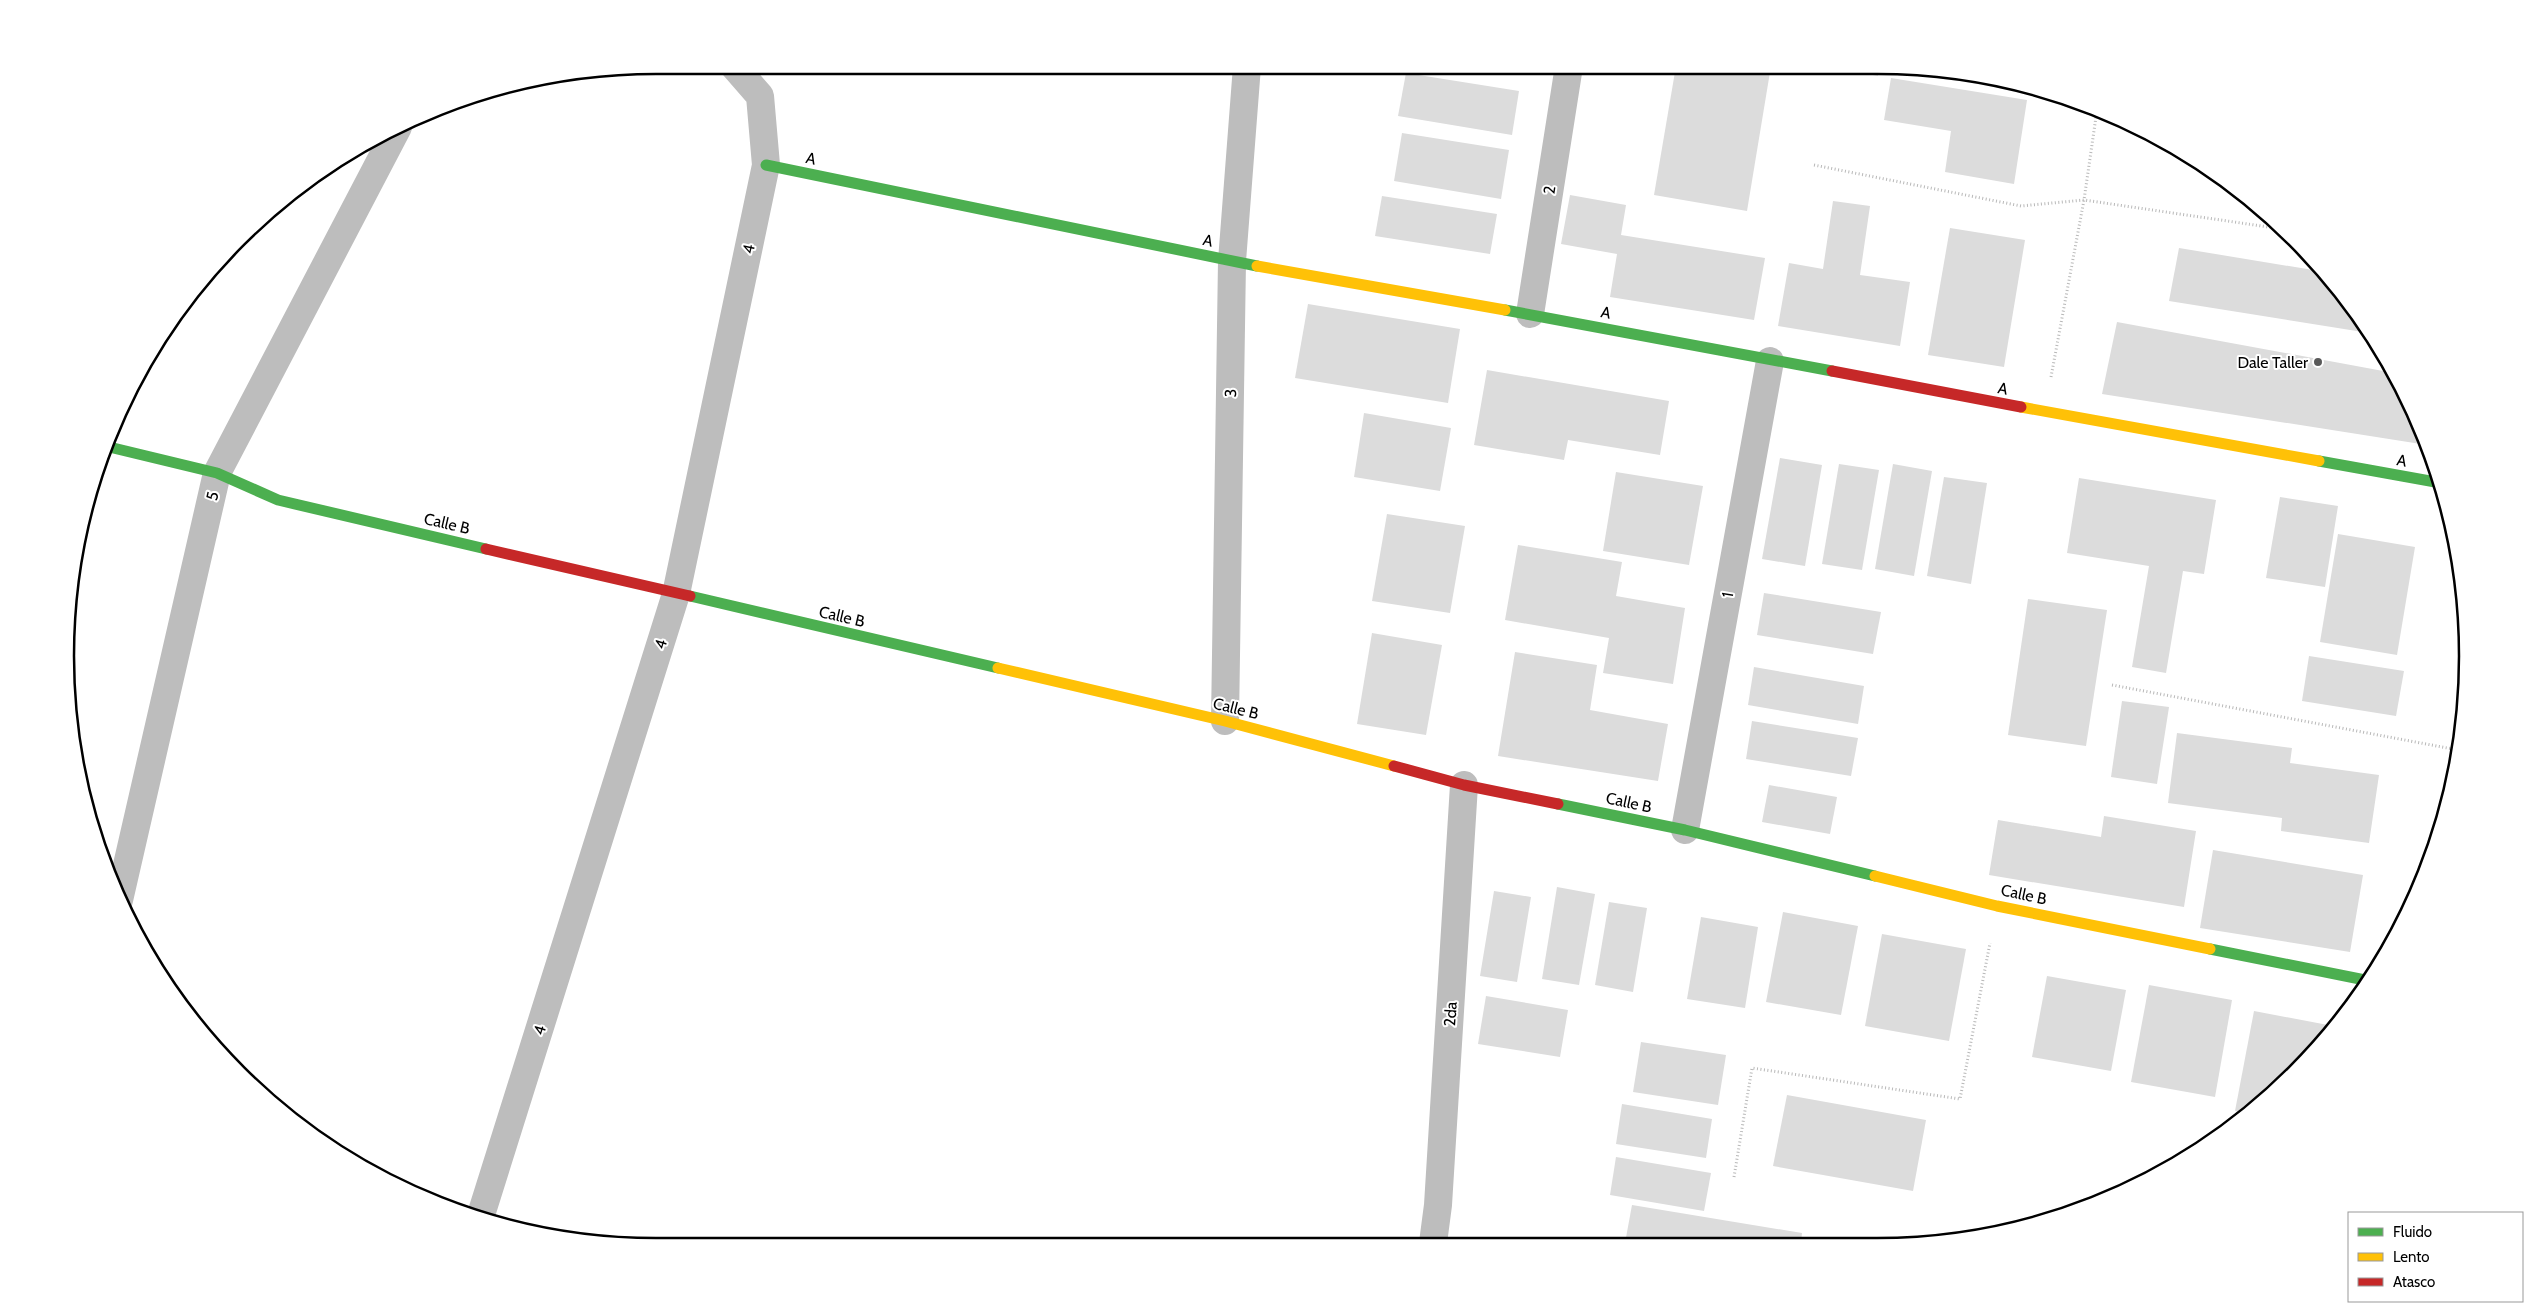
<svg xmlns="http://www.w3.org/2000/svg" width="2533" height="1312" font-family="Cabin,sans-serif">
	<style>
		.building { fill: #dcdcdc }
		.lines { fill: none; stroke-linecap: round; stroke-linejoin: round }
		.path { stroke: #b8b8b8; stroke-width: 3; stroke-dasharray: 1 2.5; stroke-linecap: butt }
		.street { stroke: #bdbdbd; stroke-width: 28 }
		.fast { stroke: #4caf50; stroke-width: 11 }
		.slow { stroke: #ffc107; stroke-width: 11 }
		.jam { stroke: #c62828; stroke-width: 11 }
		.poi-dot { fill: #595959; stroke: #fff; stroke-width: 2 }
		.labels { text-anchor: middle; stroke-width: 4; stroke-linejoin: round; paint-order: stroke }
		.street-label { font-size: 16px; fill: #000; stroke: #fff }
		.poi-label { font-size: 16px; fill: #000; stroke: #fff; text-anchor: end }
		.rim { fill: none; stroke: #000; stroke-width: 2.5 }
	</style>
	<rect width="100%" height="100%" fill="#fff"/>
	<g class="building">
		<polygon points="1486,66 1532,66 1531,74"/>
		<polygon points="1676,66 1771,66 1747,211 1654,195"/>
		<polygon points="1825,66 1879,66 1878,76"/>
		<polygon points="1406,73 1519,91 1512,135 1398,116"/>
		<polygon points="1979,77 2030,85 2040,89 1979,80"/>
		<polygon points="1891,78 2027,100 2014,184 1945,172 1951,131 1884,120"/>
		<polygon points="1402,133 1509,150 1501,199 1394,181"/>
		<polygon points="1570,195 1626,205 1621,235 1765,258 1754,320 1610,297 1617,254 1561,244"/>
		<polygon points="1382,196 1497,214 1490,254 1375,236"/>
		<polygon points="1833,201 1870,206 1860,275 1910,282 1900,346 1778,326 1789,263 1823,269"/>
		<polygon points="1950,228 2025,240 2004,367 1928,355"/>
		<polygon points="2179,248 2325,272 2369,333 2169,301"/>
		<polygon points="1308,304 1460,329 1448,403 1295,378"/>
		<polygon points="2117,322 2394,373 2427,445 2102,394"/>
		<polygon points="1487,370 1669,401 1660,455 1568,440 1564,460 1474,445"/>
		<polygon points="1364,413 1451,428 1440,491 1354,477"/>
		<polygon points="1780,458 1822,465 1805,566 1762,559"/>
		<polygon points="1839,464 1879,470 1862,570 1822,564"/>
		<polygon points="1893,464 1932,471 1914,576 1875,569"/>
		<polygon points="1616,472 1703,486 1689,565 1603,551"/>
		<polygon points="1944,477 1987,483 1971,584 1927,576"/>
		<polygon points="2079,478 2216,500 2204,574 2183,571 2166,673 2132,667 2149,566 2067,553"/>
		<polygon points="2280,497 2338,506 2325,587 2266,578"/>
		<polygon points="1387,514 1465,526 1450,613 1372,601"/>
		<polygon points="2338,534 2415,547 2397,655 2320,642"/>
		<polygon points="1518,545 1622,562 1616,596 1685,608 1673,684 1603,673 1609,638 1505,620"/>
		<polygon points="1764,593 1881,612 1873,654 1757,635"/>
		<polygon points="2028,599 2107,610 2086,746 2008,735"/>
		<polygon points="1372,633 1442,645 1426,735 1357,724"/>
		<polygon points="1515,652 1597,665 1590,710 1668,724 1658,781 1498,756"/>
		<polygon points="2309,656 2404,671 2396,716 2302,701"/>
		<polygon points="1754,667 1864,686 1858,724 1748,705"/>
		<polygon points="2122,701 2169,707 2157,784 2111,777"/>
		<polygon points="1752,721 1858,738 1851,776 1746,759"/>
		<polygon points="2177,733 2292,748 2290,763 2379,775 2369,843 2281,831 2282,818 2168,803"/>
		<polygon points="1769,785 1837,797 1830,834 1762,822"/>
		<polygon points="2104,816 2196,831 2184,907 1989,875 1998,820 2101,837"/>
		<polygon points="2213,850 2363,875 2350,952 2200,928"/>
		<polygon points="1557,887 1595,894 1579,985 1542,979"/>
		<polygon points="1494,891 1531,897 1517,982 1480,976"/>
		<polygon points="1609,902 1647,908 1633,992 1595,985"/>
		<polygon points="1783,912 1858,926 1841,1015 1766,1002"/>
		<polygon points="1701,917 1758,927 1745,1008 1687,999"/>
		<polygon points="1882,934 1966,949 1949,1041 1865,1026"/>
		<polygon points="2047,976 2126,990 2111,1071 2032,1057"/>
		<polygon points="2149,985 2232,1000 2215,1097 2131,1082"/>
		<polygon points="1486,996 1568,1010 1560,1057 1478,1044"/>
		<polygon points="2254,1011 2328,1025 2325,1040 2322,1045 2249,1114 2235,1111"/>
		<polygon points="1641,1042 1726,1055 1718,1105 1633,1092"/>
		<polygon points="1787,1095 1926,1120 1913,1191 1773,1166"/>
		<polygon points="1622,1104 1712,1119 1706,1158 1616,1144"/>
		<polygon points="1616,1157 1711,1173 1704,1211 1610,1195"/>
		<polygon points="1632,1205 1802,1233 1801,1242 1625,1243"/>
	</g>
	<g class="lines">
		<g class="path">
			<polyline points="1814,165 2021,206 2084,200 2282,229"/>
			<polyline points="2051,377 2084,200 2097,110"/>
			<polyline points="2112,685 2458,750"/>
			<polyline points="1734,1177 1752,1068 1960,1099 1990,943"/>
		</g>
		<g class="street">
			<polyline points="1530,314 1569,66"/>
			<polyline points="1225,721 1232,261 1247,66"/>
			<polyline points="1685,830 1770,361"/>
			<polyline points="119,900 217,473 398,127"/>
			<polyline points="480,1218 676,594 766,165 760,96 733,65"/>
			<polyline points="1433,1243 1438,1205 1464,785"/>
		</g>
		<g class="fast">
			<polyline points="766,165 1257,266"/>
			<polyline points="1505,310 1832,371"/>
			<polyline points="105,446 217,473 278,500 486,549"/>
			<polyline points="2319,461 2441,483"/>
			<polyline points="690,596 998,668"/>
			<polyline points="1558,804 1685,830 1875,876"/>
			<polyline points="2210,949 2365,980"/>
		</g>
		<g class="slow">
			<polyline points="1257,266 1505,310"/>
			<polyline points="2021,407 2319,461"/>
			<polyline points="998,668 1225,721 1394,766"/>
			<polyline points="1875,876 1997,906 2210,949"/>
		</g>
		<g class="jam">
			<polyline points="1832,371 2021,407"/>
			<polyline points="486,549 690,596"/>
			<polyline points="1394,766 1464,785 1558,804"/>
		</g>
	</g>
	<circle class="poi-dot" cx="2318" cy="362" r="5"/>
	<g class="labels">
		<g class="street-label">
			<text transform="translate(811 158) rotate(12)" y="6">A</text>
			<text transform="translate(1549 190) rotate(-81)" y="6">2</text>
			<text transform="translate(1208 240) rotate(12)" y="6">A</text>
			<text transform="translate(748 249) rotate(-78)" y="6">4</text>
			<text transform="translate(1606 312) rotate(11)" y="6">A</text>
			<text transform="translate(2003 388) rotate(11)" y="6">A</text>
			<text transform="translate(1230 393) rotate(-89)" y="6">3</text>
			<text transform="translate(2402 460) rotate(10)" y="6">A</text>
			<text transform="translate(212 496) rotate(-77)" y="6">5</text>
			<text transform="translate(447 523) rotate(13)" y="6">Calle B</text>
			<text transform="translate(1727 595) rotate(-80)" y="6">1</text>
			<text transform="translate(842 616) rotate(13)" y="6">Calle B</text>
			<text transform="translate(660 644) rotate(-73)" y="6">4</text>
			<text transform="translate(1236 708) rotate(14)" y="6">Calle B</text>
			<text transform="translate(1629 802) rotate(12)" y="6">Calle B</text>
			<text transform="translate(2024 894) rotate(12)" y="6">Calle B</text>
			<text transform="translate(1450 1014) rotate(-86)" y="6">2da</text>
			<text transform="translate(539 1030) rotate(-73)" y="6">4</text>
		</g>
		<g class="poi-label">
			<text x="2308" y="368">Dale Taller</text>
		</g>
	</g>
	<path d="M0 0H2533V1312H0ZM656 74H1877A582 582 0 0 1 2459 656V656A582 582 0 0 1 1877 1238H656A582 582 0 0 1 74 656V656A582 582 0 0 1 656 74Z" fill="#fff" fill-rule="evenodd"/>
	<path class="rim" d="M656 74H1877A582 582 0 0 1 2459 656V656A582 582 0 0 1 1877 1238H656A582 582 0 0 1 74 656V656A582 582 0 0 1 656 74Z"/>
	<rect x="2348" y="1212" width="175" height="90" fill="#ffffff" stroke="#999999"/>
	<rect x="2358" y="1228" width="25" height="8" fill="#4caf50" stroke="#999999"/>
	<text x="2393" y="1237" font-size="15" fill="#000000">Fluido</text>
	<rect x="2358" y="1253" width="25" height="8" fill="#ffc107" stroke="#999999"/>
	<text x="2393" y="1262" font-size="15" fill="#000000">Lento</text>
	<rect x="2358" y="1278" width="25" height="8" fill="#c62828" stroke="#999999"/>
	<text x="2393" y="1287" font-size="15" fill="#000000">Atasco</text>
</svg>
